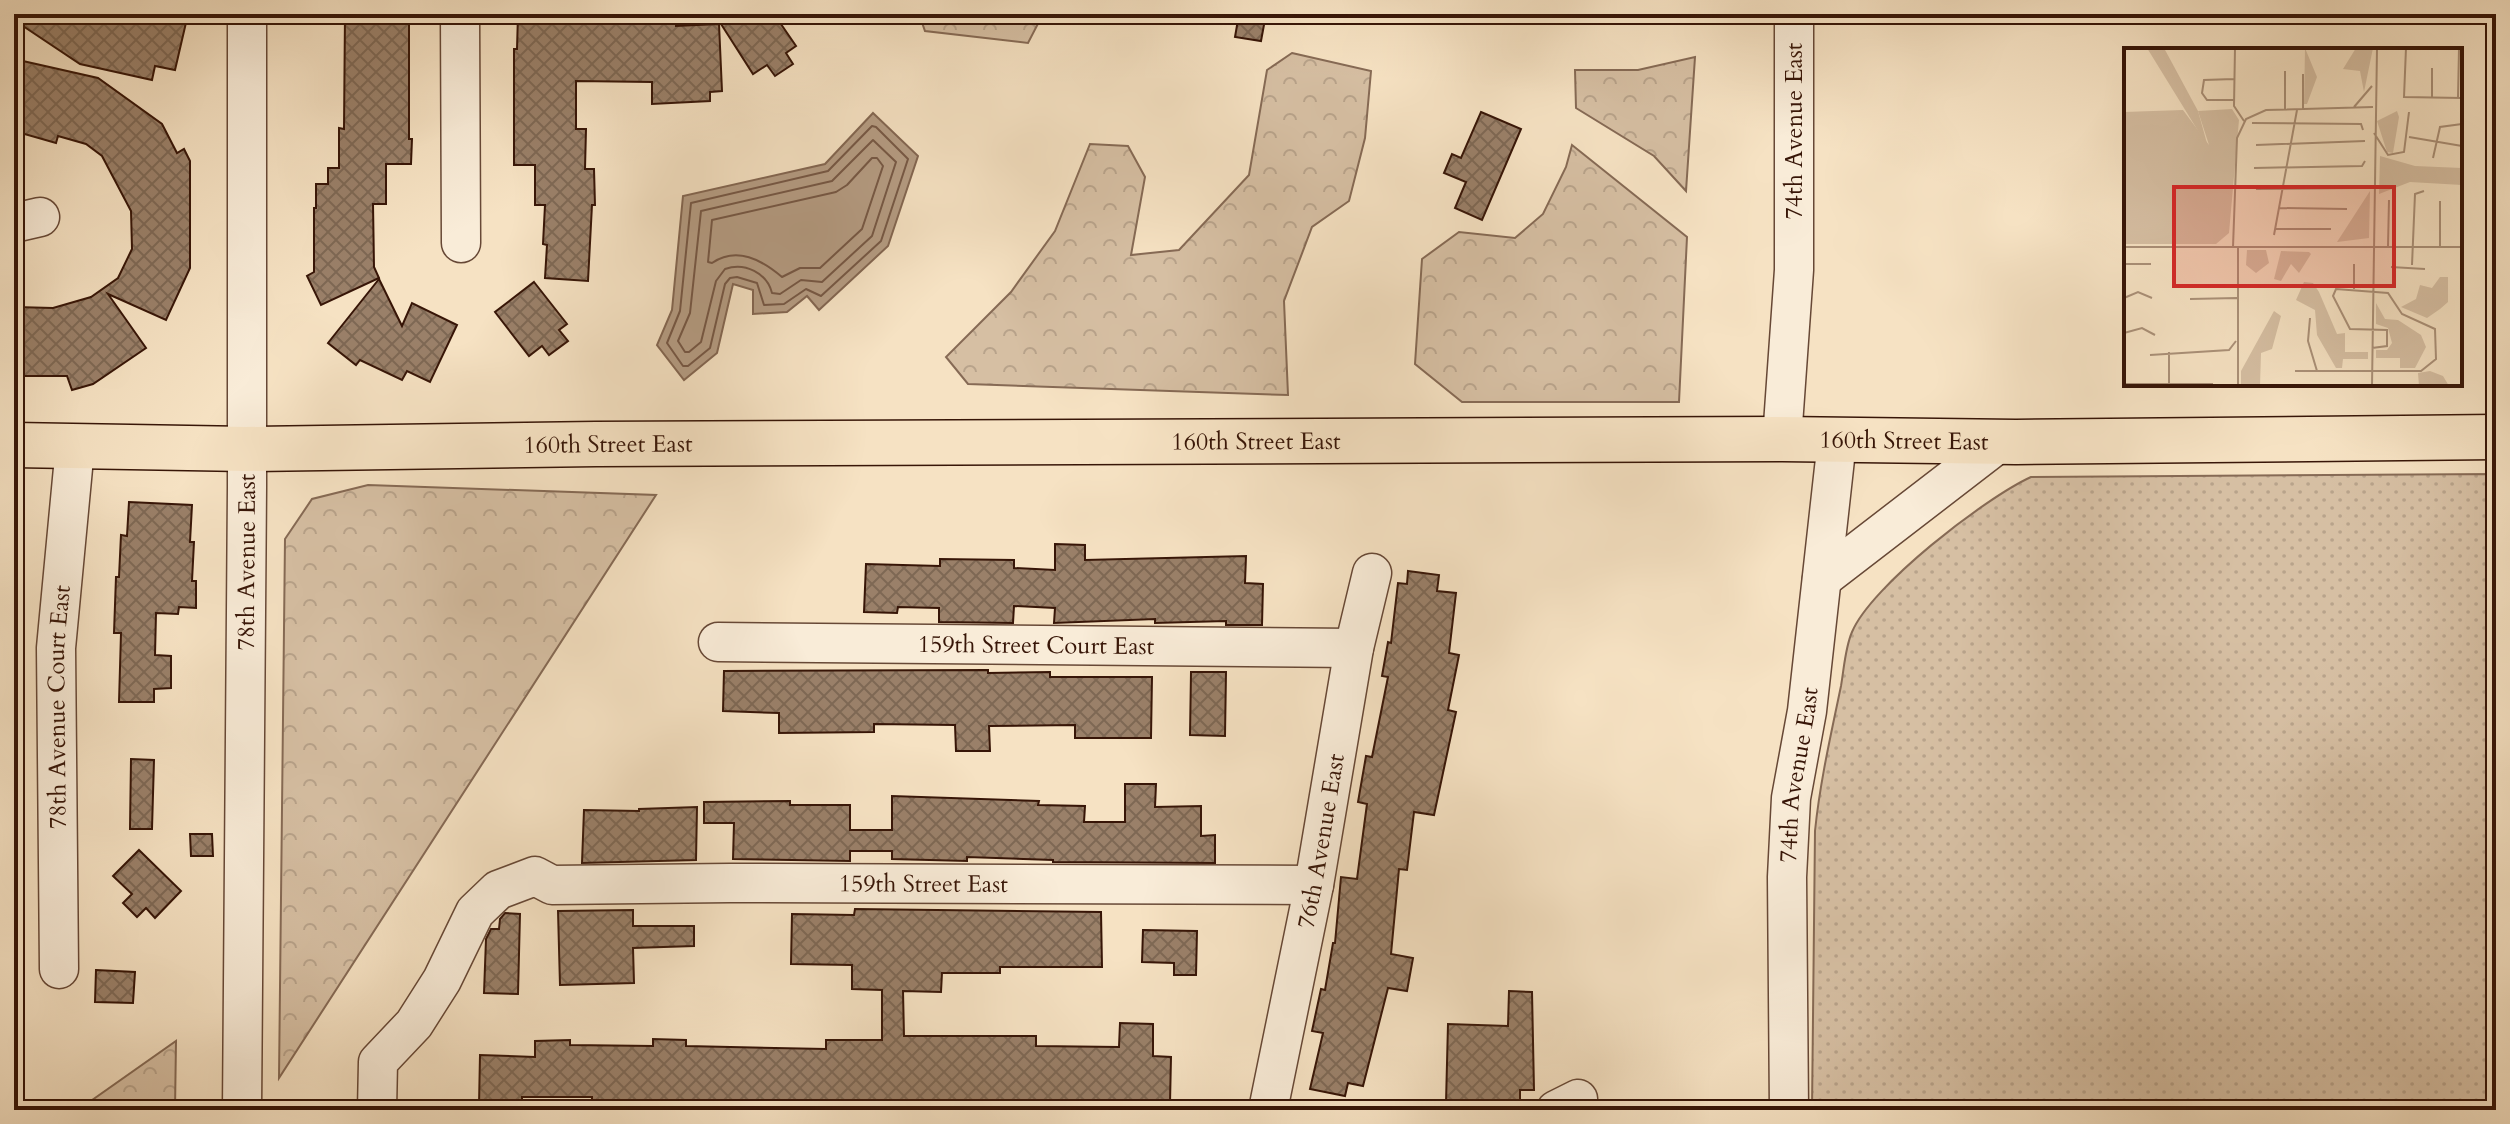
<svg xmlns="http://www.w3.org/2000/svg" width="2510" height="1124" font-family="Cardo,serif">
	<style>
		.grass { fill: url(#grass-dots); stroke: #866a55; stroke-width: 2 }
		.forest { fill: url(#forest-crowns); stroke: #866a55; stroke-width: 2 }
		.water { fill: #b59c83; stroke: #836651; stroke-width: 2 }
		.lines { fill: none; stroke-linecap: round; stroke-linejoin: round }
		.shore { stroke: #765845; stroke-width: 2 }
		.building { fill: url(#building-cross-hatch); stroke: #371507; stroke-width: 2 }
		.minor-casing { stroke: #674836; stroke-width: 41 }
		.major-casing { stroke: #371507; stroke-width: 47 }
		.minor { stroke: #f9ecd8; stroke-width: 38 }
		.major { stroke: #f6e2c3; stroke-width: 44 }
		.labels { text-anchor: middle; stroke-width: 8; stroke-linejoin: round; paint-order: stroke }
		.street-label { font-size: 24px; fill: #371507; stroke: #f9ecd8 }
		.inset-road { fill: none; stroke: #aa9078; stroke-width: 2 }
		.view { fill: #d62828; fill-opacity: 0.15; stroke: #d62828; stroke-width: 4 }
		.inset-edge { fill: none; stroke: #371507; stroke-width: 4 }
	</style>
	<defs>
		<pattern id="grass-dots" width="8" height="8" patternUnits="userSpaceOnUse" patternTransform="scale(2)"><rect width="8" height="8" fill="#d6bfa3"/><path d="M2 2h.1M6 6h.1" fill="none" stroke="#b8a38b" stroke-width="1.8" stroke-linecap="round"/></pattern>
		<pattern id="forest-crowns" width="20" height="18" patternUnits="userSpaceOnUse" patternTransform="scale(2)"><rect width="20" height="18" fill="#d6bfa3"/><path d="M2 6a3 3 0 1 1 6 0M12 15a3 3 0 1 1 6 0" fill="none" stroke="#b8a38b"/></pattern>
		<pattern id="building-cross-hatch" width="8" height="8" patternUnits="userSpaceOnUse" patternTransform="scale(2)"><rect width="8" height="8" fill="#9a8069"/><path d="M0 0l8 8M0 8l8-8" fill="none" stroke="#7e6854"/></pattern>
	</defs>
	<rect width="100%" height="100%" fill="#f6e2c3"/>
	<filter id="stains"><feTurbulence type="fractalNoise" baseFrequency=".0025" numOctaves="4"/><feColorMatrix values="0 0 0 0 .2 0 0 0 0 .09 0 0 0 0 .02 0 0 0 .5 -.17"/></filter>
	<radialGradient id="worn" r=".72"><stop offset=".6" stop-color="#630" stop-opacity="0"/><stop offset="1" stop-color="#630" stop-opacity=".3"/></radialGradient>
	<path class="grass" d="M2496,474V1110H1812L1815,831C1820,782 1831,734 1841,686C1844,669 1845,648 1852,632C1871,586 1985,498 2031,477Z"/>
	<g class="forest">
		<polygon points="919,14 1043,14 1028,43 925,31"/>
		<polygon points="1292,53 1371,71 1365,138 1349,201 1312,227 1284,301 1288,395 968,384 946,357 1011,292 1055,231 1090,144 1128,146 1145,177 1131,255 1179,250 1249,175 1267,70"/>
		<polygon points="1695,57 1686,191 1654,156 1576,108 1575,70 1638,70"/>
		<polygon points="1572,145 1687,237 1679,402 1462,402 1415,364 1422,259 1459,232 1515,238 1543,214 1566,167"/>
		<polygon points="368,485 656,495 279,1078 285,539 312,499"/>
		<polygon points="176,1041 175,1110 78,1110"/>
	</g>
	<polygon class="water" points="873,113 918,156 888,246 819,310 807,296 787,312 753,314 753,290 733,284 717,353 684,380 657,345 672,310 683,196 825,164"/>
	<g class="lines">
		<g class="shore">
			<polygon points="872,126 876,127 908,159 881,241 821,296 806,289 784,304 764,305 757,283 737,277 730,278 725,284 710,348 688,366 683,366 667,343 680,311 691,203 828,171"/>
			<path d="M873,140L896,162L872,236L822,282L801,280L780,294L772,293C767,273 745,262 725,269L716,281L701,342L689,352H685L678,341L690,313L701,211L832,181Z"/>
			<path d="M872,158H877L883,166L862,229L820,268H800L782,277C762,260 737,246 712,263L708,262L712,220L836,192L847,185Z"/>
		</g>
	</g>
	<g class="building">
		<polygon points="14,14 188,14 175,70 155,66 152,80 80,64 14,20"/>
		<polygon points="345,14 396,14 396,17 409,18 409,139 412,139 411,164 386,164 386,204 373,204 374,267 379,278 321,305 307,276 314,272 314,208 316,208 316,184 328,184 328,168 339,168 339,128 344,129"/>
		<polygon points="518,14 646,14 646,17 676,17 676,26 719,24 722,91 710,92 710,101 652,104 652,82 576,81 576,129 586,129 585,169 594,169 595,205 592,205 588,281 545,278 547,245 543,244 545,205 535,205 535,165 514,165 514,49 517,49"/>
		<polygon points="745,14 774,14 796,46 786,53 793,64 775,76 767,65 753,74 721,24 745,23"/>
		<polygon points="1239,14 1266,14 1261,41 1235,37"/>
		<polygon points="14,59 98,78 162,124 177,153 184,149 190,161 190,268 166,320 108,294 146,348 93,384 72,390 67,376 15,376 16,307 53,308 91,297 118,278 132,249 131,211 102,156 86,144 58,136 56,143 14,131"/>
		<polygon points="1481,112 1521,129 1482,220 1455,208 1466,182 1444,173 1452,154 1461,158"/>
		<polygon points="379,279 402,326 412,303 457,325 430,382 407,371 402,380 360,360 356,365 328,343"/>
		<polygon points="534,282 567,324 559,330 568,341 549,355 542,346 529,356 495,312"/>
		<polygon points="129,502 192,505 190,542 194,542 192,581 196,581 196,608 179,607 178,614 156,613 155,655 171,656 171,688 154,689 154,702 119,702 121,633 114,633 116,577 119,577 121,535 127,536"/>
		<polygon points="1055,544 1085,545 1085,560 1246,556 1245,583 1263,584 1262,625 1226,625 1226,621 1155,623 1155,619 1054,623 1055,608 1014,606 1013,623 939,622 939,608 898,607 897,613 864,612 866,564 940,566 940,559 1014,560 1014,568 1055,570"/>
		<polygon points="1408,571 1439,575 1437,591 1456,593 1449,653 1459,655 1448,710 1456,712 1434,815 1414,812 1407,870 1399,869 1391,954 1413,958 1407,991 1388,988 1363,1086 1348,1083 1345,1096 1310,1089 1323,1033 1312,1031 1321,989 1325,990 1333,943 1335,943 1341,877 1357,879 1367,804 1358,802 1366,756 1372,757 1388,677 1382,676 1388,642 1391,643 1398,583 1407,584"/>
		<polygon points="988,670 988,673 1050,672 1050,677 1152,677 1151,738 1075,738 1075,725 989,726 990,751 956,751 955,725 874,724 874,732 779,733 779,713 723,711 724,671"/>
		<polygon points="1191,672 1226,672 1225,736 1190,735"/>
		<polygon points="131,759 154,760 152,829 130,829"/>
		<polygon points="1125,784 1156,784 1155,807 1201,806 1201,836 1215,835 1215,863 1053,862 1053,860 967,857 967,861 892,859 892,851 850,851 850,861 733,859 734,823 704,823 704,802 790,801 790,805 850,805 850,830 892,830 892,796 1039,801 1038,805 1085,806 1084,822 1125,822"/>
		<polygon points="697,807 696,860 582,863 584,810 639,811 639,809"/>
		<polygon points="190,834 212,834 213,856 191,856"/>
		<polygon points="139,850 181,891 155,918 146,908 137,917 123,903 132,894 113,876"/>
		<polygon points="855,909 1101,912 1102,967 1000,967 1000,973 942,973 941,992 903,991 904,1036 1036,1036 1036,1046 1119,1047 1120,1023 1153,1024 1153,1056 1171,1057 1170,1103 756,1103 756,1105 625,1102 625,1105 592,1105 592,1097 522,1097 522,1106 479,1105 480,1055 535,1057 535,1041 570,1040 570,1045 653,1046 653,1039 686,1040 686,1046 826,1049 826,1040 882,1040 882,990 852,989 852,965 791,964 792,914 854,915"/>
		<polygon points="633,910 633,926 694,926 694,946 633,948 634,983 560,985 558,911"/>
		<polygon points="505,913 520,914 518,994 484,993 486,939 491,929 499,929 500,919"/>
		<polygon points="1143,930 1197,931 1196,975 1174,975 1174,963 1142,962"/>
		<polygon points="96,970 135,972 133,1003 95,1002"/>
		<polygon points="1509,991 1532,992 1534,1090 1520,1090 1520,1103 1446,1103 1448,1024 1508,1026"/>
	</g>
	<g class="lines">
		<defs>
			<g id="minor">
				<polyline points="460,14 461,243"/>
				<polyline points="14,223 40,217"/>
				<polyline points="1782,439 1794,270 1794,14"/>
				<polyline points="1822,579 2000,442"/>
				<path id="s1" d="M718,642L1354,648"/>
				<path id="s2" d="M59,969L56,648L75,447"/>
				<path id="s3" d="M242,1110L247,487V14"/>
				<path id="s4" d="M377,1110L378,1062L414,1024L442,980L475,912L498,890L535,876L552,885L730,883L1314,885"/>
				<path id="s5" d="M1268,1110L1314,885L1354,648L1372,573"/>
				<polyline points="1556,1110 1578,1099"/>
				<path id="s6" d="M1789,1110L1787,877L1791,798L1807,711L1837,441"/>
			</g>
			<g id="major">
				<path id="s7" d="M14,445L246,449L596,444L1782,439L2016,442L2496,437"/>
			</g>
		</defs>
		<use href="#minor" class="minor-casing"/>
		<use href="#major" class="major-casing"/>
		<use href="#minor" class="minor"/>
		<use href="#major" class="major"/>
	</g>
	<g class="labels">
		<g class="street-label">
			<text transform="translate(1794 131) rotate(-90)" y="8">74th Avenue East</text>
			<text dy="8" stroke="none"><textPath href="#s7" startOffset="1890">160th Street East</textPath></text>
			<text dy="8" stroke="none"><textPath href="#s7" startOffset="1242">160th Street East</textPath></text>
			<text dy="8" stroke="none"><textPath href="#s7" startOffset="594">160th Street East</textPath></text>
			<text dy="8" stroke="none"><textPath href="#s3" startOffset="548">78th Avenue East</textPath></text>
			<text dy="8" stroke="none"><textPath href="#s1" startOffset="318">159th Street Court East</textPath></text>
			<text dy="8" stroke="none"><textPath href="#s2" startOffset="262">78th Avenue Court East</textPath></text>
			<text dy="8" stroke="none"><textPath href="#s6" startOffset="336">74th Avenue East</textPath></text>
			<text dy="8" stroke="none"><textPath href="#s5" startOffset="274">76th Avenue East</textPath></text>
			<text dy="8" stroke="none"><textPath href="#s4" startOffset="690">159th Street East</textPath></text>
		</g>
	</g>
	<g transform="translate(2124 48)">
		<rect width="338" height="338" fill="#f6e2c3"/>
		<path d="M108,61L115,72L105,185L92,196H0V64L59,62L85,97L74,63Z" fill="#d6bfa3"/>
		<path d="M23,0H40L74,63L84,99ZM181,0L193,29L183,56H180ZM232,0H249L240,44L236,23L219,21ZM273,63L275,69L269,105L263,104L253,73ZM256,108L291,118L338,120V137L286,134L255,146ZM246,143L245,190L213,194ZM123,202H142L145,215L132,225L122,217ZM157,203L185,204L187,206L175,225L167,216L157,233L150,231ZM316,229H324V254L316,261L303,270L277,259L292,251L296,237L308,240ZM180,234L189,235L195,244L213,286L221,285V304H244V311H219L218,320H212L193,287L191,262L172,252ZM252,255L261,271L274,272L297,287L302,299L291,320H276V310H252V302H263L268,295L264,280L252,276ZM150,263L157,268L148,301L137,305L136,338H117V323ZM306,323L319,328L325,338H295L294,325Z" fill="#d6bfa3"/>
		<path class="inset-road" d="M111,0L110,58L120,73M282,0L280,49L338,50M308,20V50M161,23V62M334,50L335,0M110,52H83L78,45L80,32L110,31M230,59L248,38M179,62V26M128,75L237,76L239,82M250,85L264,107L280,104L285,64M285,89L338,98M132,97L241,93M309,110L316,79L338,76M130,120L238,118L241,113M132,141L237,140M316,153V199M155,160L223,161M151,181H207M150,187L173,62M264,198L265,152M0,199H338M109,199L113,90L122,71L142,62L249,59M114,199V338M0,216H27M230,216V241M288,217L291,146L300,143M338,218V280M267,219L301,221M0,250L14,244L28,250M66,251L113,250M186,270L184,293L193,323M0,285L18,280L31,287M45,304V336M26,307L105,302L112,293M171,323H297L312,311L311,281L278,266L264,245L212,241L209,248L226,281L263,282V298L248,300M0,336H89M248,338L253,0"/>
		<path class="view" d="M50,139H270V238H50Z"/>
		<rect width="338" height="338" class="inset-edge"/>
	</g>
	<rect width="2510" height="1124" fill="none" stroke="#f6e2c3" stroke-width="48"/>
	<rect x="16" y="16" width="2478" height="1092" fill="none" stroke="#371507" stroke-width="4"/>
	<rect x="24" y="24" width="2462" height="1076" fill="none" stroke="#371507" stroke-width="2"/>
	<rect width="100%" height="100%" filter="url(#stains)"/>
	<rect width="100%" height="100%" fill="url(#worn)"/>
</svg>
